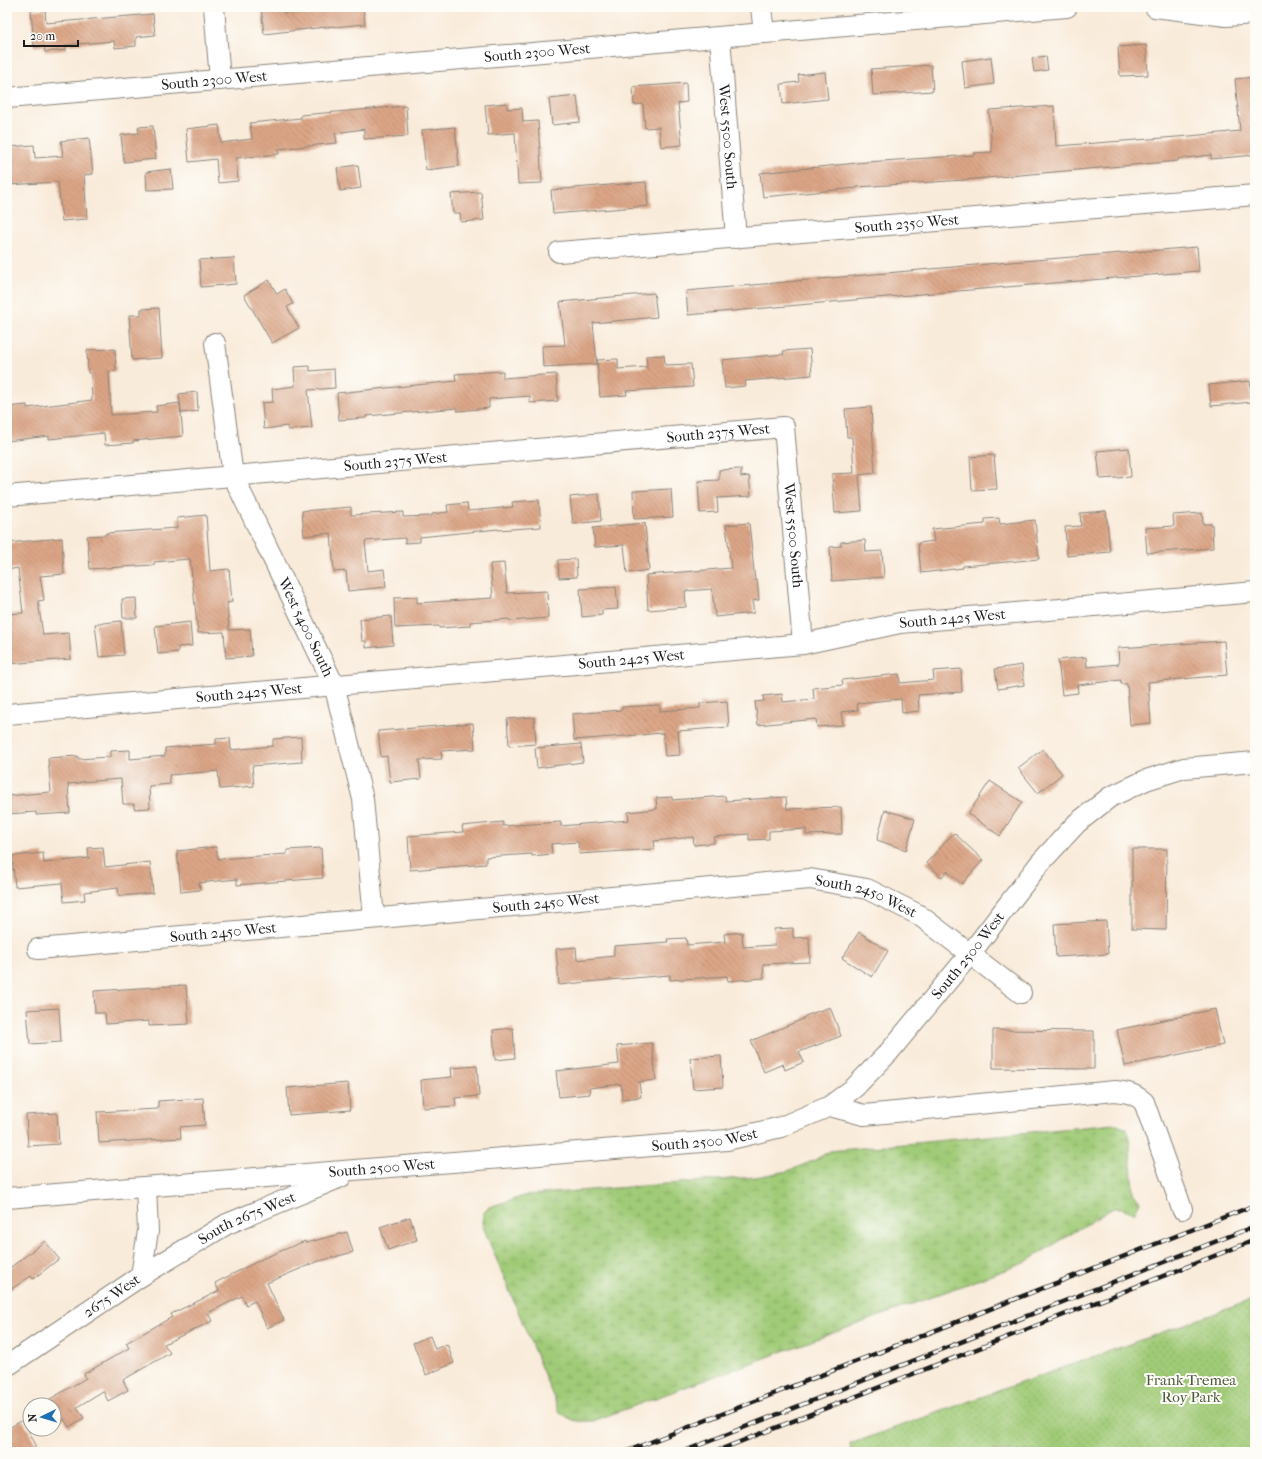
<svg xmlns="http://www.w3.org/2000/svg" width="1262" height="1459" font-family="'IM FELL French Canon',serif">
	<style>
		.grass { fill: url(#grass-dots); stroke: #5e744a }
		.wetland { fill: url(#wetland-marsh); stroke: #5e744a }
		.building { fill: url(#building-back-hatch) }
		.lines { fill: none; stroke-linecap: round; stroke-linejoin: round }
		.minor-casing { stroke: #8a847b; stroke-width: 22 }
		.minor { stroke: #fff; stroke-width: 20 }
		.rail-casing { stroke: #1c1c1c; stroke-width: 4.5 }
		.rail { stroke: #fdfcf7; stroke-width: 3; stroke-dasharray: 9; stroke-linecap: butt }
		.labels { text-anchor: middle; stroke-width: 4; stroke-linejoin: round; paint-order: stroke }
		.street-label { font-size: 15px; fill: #1c1c1c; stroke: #fdfcf7 }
		.park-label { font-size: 15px; fill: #4a593c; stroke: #fdfcf7 }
	</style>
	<defs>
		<pattern id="grass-dots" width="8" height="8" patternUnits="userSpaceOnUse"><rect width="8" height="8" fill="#a0cb77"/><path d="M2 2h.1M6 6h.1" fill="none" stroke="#89ae66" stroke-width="1.8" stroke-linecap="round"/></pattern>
		<pattern id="wetland-marsh" width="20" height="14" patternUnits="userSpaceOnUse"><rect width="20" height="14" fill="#a0cb77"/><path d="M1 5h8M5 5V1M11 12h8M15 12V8" fill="none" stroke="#89ae66"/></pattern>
		<pattern id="building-back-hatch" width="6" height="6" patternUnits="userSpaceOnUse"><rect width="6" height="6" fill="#dba586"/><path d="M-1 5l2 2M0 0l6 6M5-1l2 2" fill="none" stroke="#bb8d73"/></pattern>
	</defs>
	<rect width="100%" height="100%" fill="#fdfcf7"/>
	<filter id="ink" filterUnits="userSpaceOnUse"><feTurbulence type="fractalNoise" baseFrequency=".025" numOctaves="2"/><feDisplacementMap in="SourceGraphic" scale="8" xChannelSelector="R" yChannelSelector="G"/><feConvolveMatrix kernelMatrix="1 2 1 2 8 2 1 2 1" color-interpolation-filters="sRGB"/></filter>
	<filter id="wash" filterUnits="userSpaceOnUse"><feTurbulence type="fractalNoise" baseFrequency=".012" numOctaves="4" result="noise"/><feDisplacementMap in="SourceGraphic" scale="16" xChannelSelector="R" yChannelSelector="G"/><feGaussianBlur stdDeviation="0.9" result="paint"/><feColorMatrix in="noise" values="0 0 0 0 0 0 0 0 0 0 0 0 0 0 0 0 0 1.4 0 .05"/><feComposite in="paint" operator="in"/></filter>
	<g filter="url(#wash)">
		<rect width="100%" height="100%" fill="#f9ebda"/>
		<polygon class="grass" points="1255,1299 1255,1452 851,1452 850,1444"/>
		<path class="wetland" d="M1115,1124L1126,1129L1129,1134L1133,1193L1140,1202L1134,1213L1122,1208H1113L1024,1263L593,1421C576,1422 573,1422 559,1411L482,1224L483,1214L489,1207L527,1195L756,1177L788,1171L813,1161L830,1151Z"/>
		<g id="blocks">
			<g class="building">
				<polygon points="261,7 284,7 284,13 330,7 363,7 365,24 334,27 334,26 264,34"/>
				<polygon points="45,9 46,23 153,14 155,35 136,37 136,46 115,48 114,41 66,45 66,50 45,52 44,46 34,47 31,10"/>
				<polygon points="1146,45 1148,75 1120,76 1118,47"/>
				<polygon points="1046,56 1048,70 1034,72 1032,58"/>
				<polygon points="991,57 994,84 965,88 962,61"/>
				<polygon points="931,65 933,91 873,95 871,69"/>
				<polygon points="825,72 828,99 783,104 781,84 799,82 798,75"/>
				<polygon points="1255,77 1255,155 1211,159 1211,155 1178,159 1178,161 964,180 857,187 857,188 763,197 760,173 867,162 974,155 974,153 992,152 989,110 1054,106 1056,146 1190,136 1240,131 1235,79"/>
				<polygon points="686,83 687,102 678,103 682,145 661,147 659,127 645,128 643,104 634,105 633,87"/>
				<polygon points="577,96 580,122 552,125 549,99"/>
				<polygon points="507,103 507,109 522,108 523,122 538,121 542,183 518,184 515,133 488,135 485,105"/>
				<polygon points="406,106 408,136 364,139 364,129 335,133 337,143 278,149 279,154 236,158 238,181 218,183 216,159 189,162 186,129 219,125 221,143 252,139 250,123 301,118 301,115"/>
				<polygon points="153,126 156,159 124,162 121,135 139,133 138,127"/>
				<polygon points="455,127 459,166 426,170 422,130"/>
				<polygon points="89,138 93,174 84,175 87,219 62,221 58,182 8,185 7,147 34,145 35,158 63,156 61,141"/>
				<polygon points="358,165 361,188 340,191 337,168"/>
				<polygon points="171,169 173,189 147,190 146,172"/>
				<polygon points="646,182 648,206 553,214 551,190"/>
				<polygon points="481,192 484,220 461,222 460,213 453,213 451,194"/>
				<polygon points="1197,247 1199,271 898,296 688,315 686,291 998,263"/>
				<polygon points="234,258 236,284 201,287 199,260"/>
				<polygon points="269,280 277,294 285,289 293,304 287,307 299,328 272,343 244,295"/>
				<polygon points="654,293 657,317 593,323 597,364 543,367 542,346 565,345 560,302"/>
				<polygon points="159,308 162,358 132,360 129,315 141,315 141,309"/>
				<polygon points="115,349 116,371 109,372 111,415 157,412 156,406 180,403 183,436 133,441 133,443 105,445 104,433 49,439 49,436 7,441 7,407 27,405 27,408 92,400 91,373 88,373 87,350"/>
				<polygon points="810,349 812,375 745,381 746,386 725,388 722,360 784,354 783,351"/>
				<polygon points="664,355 665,365 691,364 693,387 626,391 627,395 600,397 597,360 618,359 618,369 647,367 646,356"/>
				<polygon points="310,366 310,371 334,369 335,388 308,390 312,428 288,430 287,426 264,429 262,403 273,402 272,389 295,386 294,367"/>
				<polygon points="503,371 503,378 556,374 558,401 530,403 530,396 489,399 489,408 457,411 457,408 366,416 366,418 339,420 337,393 456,381 455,374"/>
				<polygon points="1250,381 1252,402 1211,406 1209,385"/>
				<polygon points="197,392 198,411 181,413 179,394"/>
				<polygon points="871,407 875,473 859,475 862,511 835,513 832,474 854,473 852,437 847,437 845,409"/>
				<polygon points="1129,448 1131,477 1100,479 1097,451"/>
				<polygon points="994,455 997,489 972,490 970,457"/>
				<polygon points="741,469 741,477 749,476 751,496 717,498 718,512 700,513 698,481 719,480 719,470"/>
				<polygon points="671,489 673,517 634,519 633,491"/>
				<polygon points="599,494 601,521 573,524 570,497"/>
				<polygon points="539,500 541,527 498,530 498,529 420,537 420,542 405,543 405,538 365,541 368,571 384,569 386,587 348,591 346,571 334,572 331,533 304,536 302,511 351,507 351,515 403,512 403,517 432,516 432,514 448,512 447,505 467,503 468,511 513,507 512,502"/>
				<polygon points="1106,511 1110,552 1067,556 1065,527 1081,526 1080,513"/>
				<polygon points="1202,513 1203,524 1212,524 1213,548 1147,553 1145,528 1174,526 1173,515"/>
				<polygon points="206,515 210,571 229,569 232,602 227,603 229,630 250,629 252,656 226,658 224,632 198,633 190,559 154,562 154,565 90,569 87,536 106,535 106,533 177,528 177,518"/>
				<polygon points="999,518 1000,524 1035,520 1039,559 963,566 963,568 921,573 918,543 934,541 932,529 985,524 985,519"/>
				<polygon points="645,523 649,570 627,573 624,545 595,547 593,528"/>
				<polygon points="749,523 755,581 757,580 759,600 752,601 754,613 715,617 712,589 685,591 686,607 648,610 646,575 731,568 726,525"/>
				<polygon points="62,538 64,574 40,576 44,600 38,601 43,635 69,633 71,659 7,664 7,614 23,613 18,568 7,570 7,543"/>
				<polygon points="865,540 866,552 882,551 884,577 832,581 830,547 841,546 841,542"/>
				<polygon points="576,559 577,577 559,578 558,560"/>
				<polygon points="504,563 507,593 547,591 548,618 510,621 509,619 470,622 470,626 439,628 439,626 395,628 394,598 417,597 417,603 493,598 490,564"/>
				<polygon points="616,587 618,609 602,610 602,615 582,617 580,589"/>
				<polygon points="136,598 137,618 123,618 122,599"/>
				<polygon points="391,616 393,645 366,648 366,641 362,641 360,619"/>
				<polygon points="121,621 124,655 99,657 95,624"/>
				<polygon points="190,622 192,646 178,647 178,652 158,654 155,626"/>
				<polygon points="1224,641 1227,675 1148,682 1151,723 1130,725 1127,684 1121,684 1121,680 1077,685 1078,693 1062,695 1058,660 1086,657 1087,667 1119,664 1118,648"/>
				<polygon points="1022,665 1024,685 998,689 995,669"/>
				<polygon points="961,669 962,692 918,695 919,711 902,713 901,699 857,703 858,710 841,712 843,725 817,727 816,719 758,725 755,702 764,701 763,696 782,694 783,702 814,699 813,688 843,685 842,680 899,674 900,683 934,680 933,671"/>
				<polygon points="727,701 729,727 678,731 680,755 665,756 663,733 574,740 572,714 622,710 622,707 660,705 660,711 700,708 700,703"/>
				<polygon points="534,717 536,744 509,746 507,719"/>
				<polygon points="473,723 475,749 441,751 442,759 419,760 421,779 390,782 387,756 381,757 378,731"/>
				<polygon points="301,737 302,762 252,766 254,786 220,789 218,771 169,775 170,784 149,786 150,808 134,809 134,804 123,804 121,779 80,782 80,783 68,784 70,813 36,815 36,812 7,814 7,796 51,792 48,758 78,756 78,759 110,757 110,751 130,750 130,759 165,756 165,748 216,744 216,739 230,738 231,750 273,746 273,739"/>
				<polygon points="581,744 583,762 537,768 535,748"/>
				<polygon points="1043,749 1062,774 1038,793 1018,768"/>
				<polygon points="990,781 1022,802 1000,836 968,814"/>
				<polygon points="725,796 726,801 786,797 787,809 841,807 842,834 806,835 806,829 769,831 769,839 749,840 749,834 714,837 714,843 694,845 693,837 654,841 655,849 579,854 578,842 551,844 552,854 532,856 532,854 486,857 486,864 410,870 408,836 463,832 462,826 503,822 503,826 561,822 561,826 629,820 628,812 657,809 656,798 672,797 672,800"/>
				<polygon points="885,810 915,819 906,850 877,840"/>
				<polygon points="954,833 983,860 962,884 947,871 942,877 926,863"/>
				<polygon points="103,847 105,867 150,862 153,893 119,896 118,888 84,892 85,900 64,902 62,883 15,887 12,856 43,853 44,863 89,858 88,848"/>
				<polygon points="216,847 218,859 287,854 287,850 321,848 323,878 237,885 237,879 199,883 200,890 181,892 177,851"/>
				<polygon points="1132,849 1167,849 1166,930 1132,929"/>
				<polygon points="1106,921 1108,954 1056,957 1054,924"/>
				<polygon points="793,928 793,938 809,937 810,962 763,964 764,978 728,981 727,976 670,980 670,975 597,981 559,985 556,949 576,947 577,960 614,956 614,946 668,942 667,939 686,938 687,945 725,942 724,934 742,932 743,947 775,945 774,929"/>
				<polygon points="859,932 888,951 872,977 842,958"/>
				<polygon points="186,985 189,1024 149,1026 149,1021 106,1024 105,1013 95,1013 94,991"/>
				<polygon points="830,1007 841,1036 799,1052 804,1062 785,1070 783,1064 764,1072 751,1041 803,1019 805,1016"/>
				<polygon points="59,1008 61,1042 30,1044 27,1010"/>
				<polygon points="1215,1009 1223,1045 1125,1066 1117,1030"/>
				<polygon points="513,1028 515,1058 495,1060 493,1030"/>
				<polygon points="993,1030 1094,1031 1094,1069 993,1068"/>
				<polygon points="652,1043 656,1080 639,1082 641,1097 622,1099 621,1084 589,1088 590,1094 559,1097 556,1071 619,1064 617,1046"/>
				<polygon points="721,1056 723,1087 693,1089 690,1058"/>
				<polygon points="477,1066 479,1096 455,1098 456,1106 423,1108 421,1080 452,1077 451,1068"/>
				<polygon points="348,1083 350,1110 289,1115 287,1088"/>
				<polygon points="203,1098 205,1125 180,1127 181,1138 99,1143 97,1112 158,1109 158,1101"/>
				<polygon points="57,1113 59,1144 28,1146 26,1115"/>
				<polygon points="410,1217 417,1240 388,1250 380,1227"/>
				<polygon points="347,1232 353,1252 316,1262 267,1283 284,1320 267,1328 255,1301 246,1305 242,1296 208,1313 212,1321 164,1344 170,1353 123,1380 128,1390 108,1401 103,1391 77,1407 84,1418 69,1427 64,1419 54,1425 54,1405 40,1405 86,1378 84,1374 129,1348 126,1343 172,1317 171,1314 219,1291 215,1283 264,1258 305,1241 306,1243"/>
				<polygon points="45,1241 59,1259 33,1279 31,1276 7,1292 7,1270"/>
				<polygon points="430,1336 435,1349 447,1344 454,1363 426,1375 413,1343"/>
				<polygon points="23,1420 35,1443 35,1448 29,1452 7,1452 7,1429"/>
			</g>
		</g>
	</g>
	<g filter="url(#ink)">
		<use href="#blocks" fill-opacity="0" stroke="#8a847b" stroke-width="1"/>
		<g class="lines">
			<defs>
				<g id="minor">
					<polyline points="214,7 220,80"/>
					<polyline points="761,7 764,33"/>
					<polyline points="1155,7 1226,16 1255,14"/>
					<path id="s1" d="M720,37L736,238"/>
					<path id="s2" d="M7,98L1067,7"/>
					<path id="s3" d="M559,252L1255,195"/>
					<path id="s4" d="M215,343L233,476L334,685L363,799L374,918"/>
					<path id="s5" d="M7,496L784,427L803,644"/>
					<path id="s6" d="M7,714L803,644L900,623L1255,592"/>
					<path id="s7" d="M38,949L810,879L867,889L919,915L1021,993"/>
					<path d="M830,1106L864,1115L1115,1091C1127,1092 1135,1094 1144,1102L1182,1209"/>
					<path id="s8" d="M7,1198L727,1140L781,1127L830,1106L854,1088L889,1052L970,954L1040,863L1077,823L1110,797L1146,780L1184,768L1255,762"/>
					<path id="s9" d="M141,1276L227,1224L341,1177"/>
					<path id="s10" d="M7,1366L141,1276L148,1231L146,1187"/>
				</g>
			</defs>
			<use href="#minor" class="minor-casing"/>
			<use href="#minor" class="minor"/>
			<defs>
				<g id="rail">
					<polyline points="625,1452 1255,1205"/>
					<polyline points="682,1452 1255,1226"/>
					<polyline points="714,1452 1255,1240"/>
				</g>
			</defs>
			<use href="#rail" class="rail-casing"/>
			<use href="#rail" class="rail"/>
		</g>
	</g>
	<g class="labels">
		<g class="street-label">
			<text dy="5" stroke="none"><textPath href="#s2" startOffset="532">South 2300 West</textPath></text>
			<text dy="5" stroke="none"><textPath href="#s2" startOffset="208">South 2300 West</textPath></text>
			<text dy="5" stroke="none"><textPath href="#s1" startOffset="100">West 5500 South</textPath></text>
			<text dy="5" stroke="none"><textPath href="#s3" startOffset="349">South 2350 West</textPath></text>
			<text dy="5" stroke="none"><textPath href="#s5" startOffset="714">South 2375 West</textPath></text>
			<text dy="5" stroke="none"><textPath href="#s5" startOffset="390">South 2375 West</textPath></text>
			<text dy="5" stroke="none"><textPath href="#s5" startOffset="889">West 5500 South</textPath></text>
			<text dy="5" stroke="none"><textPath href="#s6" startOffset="951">South 2425 West</textPath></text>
			<text dy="5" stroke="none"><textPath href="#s4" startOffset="302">West 5400 South</textPath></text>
			<text dy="5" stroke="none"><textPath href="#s6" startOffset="627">South 2425 West</textPath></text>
			<text dy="5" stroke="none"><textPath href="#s6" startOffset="243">South 2425 West</textPath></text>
			<text dy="5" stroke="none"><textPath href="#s7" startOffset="834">South 2450 West</textPath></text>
			<text dy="5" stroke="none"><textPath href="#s7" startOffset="510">South 2450 West</textPath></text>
			<text dy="5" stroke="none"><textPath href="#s7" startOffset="186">South 2450 West</textPath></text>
			<text dy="5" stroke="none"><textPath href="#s8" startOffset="1036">South 2500 West</textPath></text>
			<text dy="5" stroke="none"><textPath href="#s8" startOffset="700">South 2500 West</textPath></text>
			<text dy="5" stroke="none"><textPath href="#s8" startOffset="376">South 2500 West</textPath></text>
			<text dy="5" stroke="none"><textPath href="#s9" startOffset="121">South 2675 West</textPath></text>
			<text dy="5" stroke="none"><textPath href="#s10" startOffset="126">2675 West</textPath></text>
		</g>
		<g class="park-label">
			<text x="1191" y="1385">Frank Tremea<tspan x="1191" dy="17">Roy Park</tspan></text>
		</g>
	</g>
	<rect width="1262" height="1459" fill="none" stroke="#fdfcf7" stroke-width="24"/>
	<g transform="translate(42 1417) rotate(265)"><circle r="19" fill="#fdfcf7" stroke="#a3a29f"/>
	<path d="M0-3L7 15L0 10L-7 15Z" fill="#1f6fb2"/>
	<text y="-6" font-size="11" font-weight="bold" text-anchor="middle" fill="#1c1c1c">N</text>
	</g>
	<path d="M24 40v6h54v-6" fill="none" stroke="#1c1c1c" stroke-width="2"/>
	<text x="30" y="40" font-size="12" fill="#1c1c1c" stroke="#fdfcf7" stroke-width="3" paint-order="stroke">20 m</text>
</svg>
